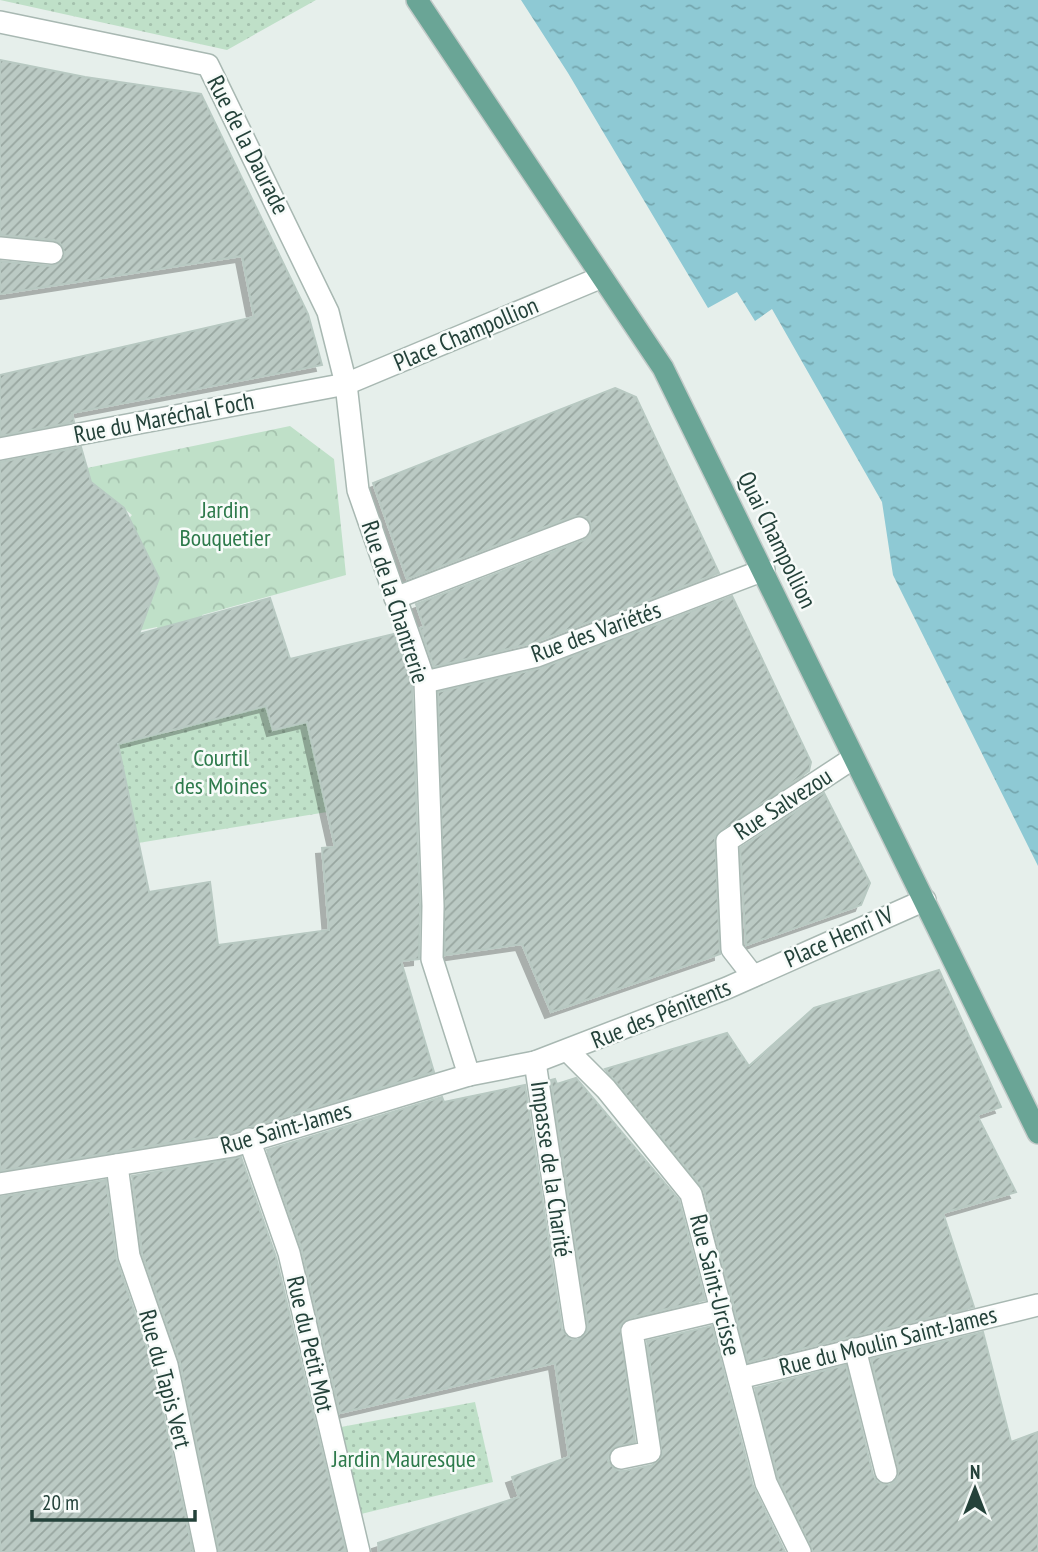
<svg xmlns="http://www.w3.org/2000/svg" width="1038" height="1552" font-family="'PT Sans Narrow',sans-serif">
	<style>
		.park { fill: url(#park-crowns) }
		.garden { fill: url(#garden-dots) }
		.water { fill: url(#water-ripples) }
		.building { fill: url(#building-hatch); stroke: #b8c9c2; stroke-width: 2; fill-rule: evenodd; filter: url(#shadow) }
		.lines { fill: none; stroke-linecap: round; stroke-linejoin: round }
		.minor-casing { stroke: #a8b8b2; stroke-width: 24 }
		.major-casing { stroke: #c2cac8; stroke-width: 24 }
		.minor { stroke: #fff; stroke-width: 21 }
		.major { stroke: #6aa596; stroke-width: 21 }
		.labels { text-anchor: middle; stroke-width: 5; stroke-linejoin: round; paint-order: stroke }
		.street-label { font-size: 24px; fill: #24423a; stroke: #f7fbf9 }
		.park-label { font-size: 24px; fill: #2d7a4b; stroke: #f7fbf9 }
	</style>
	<defs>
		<pattern id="park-crowns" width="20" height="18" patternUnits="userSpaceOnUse" patternTransform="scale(1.75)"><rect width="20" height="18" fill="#bfe0c8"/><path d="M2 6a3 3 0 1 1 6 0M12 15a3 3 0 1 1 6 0" fill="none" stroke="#a4c1ad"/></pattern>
		<pattern id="garden-dots" width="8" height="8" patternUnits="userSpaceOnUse" patternTransform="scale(1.75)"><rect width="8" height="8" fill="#bfe0c8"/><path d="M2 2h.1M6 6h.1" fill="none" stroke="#a4c1ad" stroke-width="1.8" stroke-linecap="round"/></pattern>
		<pattern id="water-ripples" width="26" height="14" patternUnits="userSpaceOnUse" patternTransform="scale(1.75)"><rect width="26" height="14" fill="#8ec9d4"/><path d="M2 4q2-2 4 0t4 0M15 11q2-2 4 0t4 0" fill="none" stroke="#74a5ad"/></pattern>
		<pattern id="building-hatch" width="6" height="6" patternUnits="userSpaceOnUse" patternTransform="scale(1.75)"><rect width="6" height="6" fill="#bbcac4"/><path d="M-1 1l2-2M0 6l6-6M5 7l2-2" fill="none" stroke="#98a6a0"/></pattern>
		<filter id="shadow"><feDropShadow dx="-6" dy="6" stdDeviation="0" flood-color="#0004"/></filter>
	</defs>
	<rect width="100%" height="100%" fill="#e6efeb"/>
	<polygon class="park" points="290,426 334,459 346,575 202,615 205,625 161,638 157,627 138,631 148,557 145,551 116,533 132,515 91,482 87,468"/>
	<g class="garden">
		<polygon points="0,0 316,0 227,50"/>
		<polygon points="266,706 273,730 307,722 327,812 138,843 116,733 162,722 165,733 183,729 182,718 228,715"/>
		<polygon points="475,1402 493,1482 361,1514 341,1427"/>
	</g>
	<polygon class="water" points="521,0 1038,0 1038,866 893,575 882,502 772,309 755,321 737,292 708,308 568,73"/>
	<g class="building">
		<polygon points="0,60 85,77 201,94 308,314 322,365 72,413 74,422 0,436 0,375 254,317 242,256 0,294 0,261 51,266 62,261 65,254 60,243 54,240 0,235"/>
		<polygon points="615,388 636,397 719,573 533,643 434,667 420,628 424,627 416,604 584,540 590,536 591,524 587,517 574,516 407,579 373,483"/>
		<path d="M81,447L91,482L124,508L159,578L139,634L270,598L290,659L394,634L412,684L420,906L419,959L401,961L434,1072L230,1133L0,1171V462ZM266,706L273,730L307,722L335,847L322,848L329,930L218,945L210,882L149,892L118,744Z"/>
		<polygon points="732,596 811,762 809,771 715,836 720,954 551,1012 522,944 445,955 438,692 541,668"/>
		<polygon points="824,793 870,883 861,905 746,945 740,848"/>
		<polygon points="939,970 1001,1107 977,1115 1016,1192 943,1213 974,1307 748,1362 704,1190 605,1069 727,1033 749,1066 814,1008"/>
		<polygon points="576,1078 679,1200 705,1300 629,1318 620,1326 635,1442 613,1448 608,1461 616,1470 624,1471 653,1465 662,1456 647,1341 712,1326 753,1486 785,1552 379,1552 378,1543 519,1497 512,1477 569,1457 555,1363 340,1413 302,1250 267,1150 442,1097 444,1102 525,1085 562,1329 570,1339 578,1340 587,1332 588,1325 551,1080 555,1079 557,1084"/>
		<polygon points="241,1157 276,1257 346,1552 219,1552 180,1362 142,1253 132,1176"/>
		<polygon points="106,1180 116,1258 154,1369 193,1552 0,1552 0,1197"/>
		<polygon points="983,1332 1011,1442 1038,1432 1038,1552 813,1552 778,1478 755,1388 846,1365 873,1475 877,1482 889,1485 896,1481 899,1469 871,1359"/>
	</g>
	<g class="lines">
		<defs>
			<g id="minor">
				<polyline points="0,22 208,65 328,312 346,384 358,490 425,682 433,906 432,959 469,1075"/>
				<polyline points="0,248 52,253"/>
				<polyline points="0,449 346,384 602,277"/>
				<polyline points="395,598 579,528"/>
				<polyline points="425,682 537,656 764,570"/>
				<polyline points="753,976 732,949 727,841 852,759"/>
				<polyline points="568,1051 606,1089 691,1194 766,1483 800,1552"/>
				<polyline points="535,1062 575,1327"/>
				<polyline points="249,1139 289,1253 359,1552"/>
				<polyline points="117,1165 129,1256 167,1365 206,1552"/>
				<polyline points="0,1184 233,1146 469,1075 535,1062 727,988 925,900"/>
				<polyline points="855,1349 886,1472"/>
				<polyline points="739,1378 1038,1305"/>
				<polyline points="621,1458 650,1452 632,1331 721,1310"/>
			</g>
			<polyline id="major" points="417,0 663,368 1038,1133"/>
		</defs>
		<use href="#minor" class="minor-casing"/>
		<use href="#major" class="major-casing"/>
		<use href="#minor" class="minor"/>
		<use href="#major" class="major"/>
	</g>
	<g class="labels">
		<g class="street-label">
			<text transform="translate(248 145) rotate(63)" y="8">Rue de la Daurade</text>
			<text transform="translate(466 334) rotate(-23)" y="8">Place Champollion</text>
			<text transform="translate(164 418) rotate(-11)" y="8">Rue du Maréchal Foch</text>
			<text transform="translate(777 540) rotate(64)" y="8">Quai Champollion</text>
			<text transform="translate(395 602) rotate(72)" y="8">Rue de la Chantrerie</text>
			<text transform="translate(596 632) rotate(-20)" y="8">Rue des Variétés</text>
			<text transform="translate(783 804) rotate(-33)" y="8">Rue Salvezou</text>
			<text transform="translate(839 937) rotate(-24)" y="8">Place Henri IV</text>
			<text transform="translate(661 1014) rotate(-22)" y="8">Rue des Pénitents</text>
			<text transform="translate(286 1128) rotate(-16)" y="8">Rue Saint-James</text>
			<text transform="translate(551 1169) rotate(82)" y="8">Impasse de la Charité</text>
			<text transform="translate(715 1285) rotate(76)" y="8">Rue Saint-Urcisse</text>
			<text transform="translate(888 1341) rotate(-14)" y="8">Rue du Moulin Saint-James</text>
			<text transform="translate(310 1344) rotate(77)" y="8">Rue du Petit Mot</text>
			<text transform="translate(165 1379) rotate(75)" y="8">Rue du Tapis Vert</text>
		</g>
		<g class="park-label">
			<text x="225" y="518">Jardin<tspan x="225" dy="28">Bouquetier</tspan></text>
			<text x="221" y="766">Courtil<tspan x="221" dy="28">des Moines</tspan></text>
			<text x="404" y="1467">Jardin Mauresque</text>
		</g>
	</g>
	<g transform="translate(975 1489)" stroke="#f7fbf9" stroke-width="5" paint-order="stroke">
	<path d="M0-5L12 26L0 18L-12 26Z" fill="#24423a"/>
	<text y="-10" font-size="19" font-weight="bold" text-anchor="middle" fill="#24423a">N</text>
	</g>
	<path d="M32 1510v10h163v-10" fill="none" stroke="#24423a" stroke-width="3.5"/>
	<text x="42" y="1510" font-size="21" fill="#24423a" stroke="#f7fbf9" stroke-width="5" paint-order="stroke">20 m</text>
</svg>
